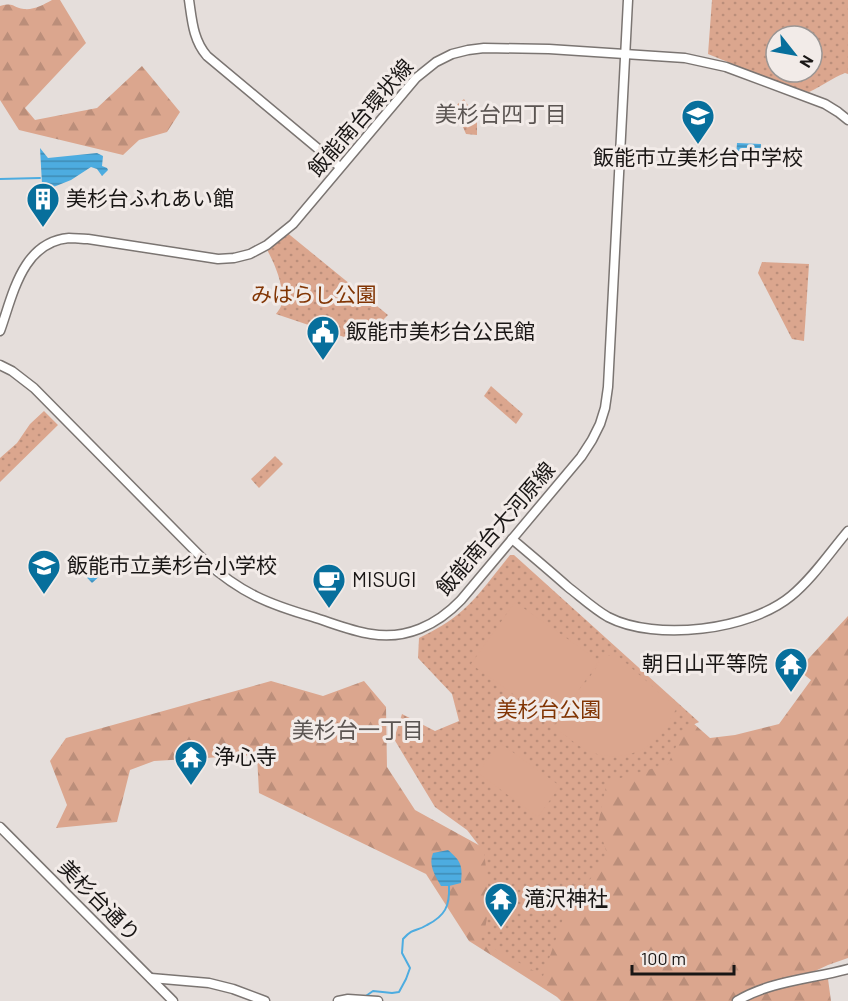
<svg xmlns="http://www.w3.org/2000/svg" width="848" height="1001" font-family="Barlow,'Noto Sans JP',sans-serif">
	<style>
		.forest { fill: url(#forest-firs) }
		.park { fill: url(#park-dots); fill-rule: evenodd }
		.garden { fill: #dba68e }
		.water { fill: url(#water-rules) }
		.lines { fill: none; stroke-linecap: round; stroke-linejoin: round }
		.stream { stroke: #4dace0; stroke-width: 2 }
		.tertiary-casing { stroke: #7b7572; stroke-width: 11 }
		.tertiary { stroke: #fff; stroke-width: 8 }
		.labels { text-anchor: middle; stroke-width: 6; stroke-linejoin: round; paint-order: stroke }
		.street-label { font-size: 21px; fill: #191615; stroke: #f2ebe8 }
		.poi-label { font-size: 21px; fill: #191615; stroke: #f2ebe8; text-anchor: start }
		.park-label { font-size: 21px; fill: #813504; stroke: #f2ebe8 }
		.neighbourhood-label { font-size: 22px; fill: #5b5552; stroke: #f2ebe8 }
	</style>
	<defs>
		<pattern id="forest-firs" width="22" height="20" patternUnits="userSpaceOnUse" patternTransform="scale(1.5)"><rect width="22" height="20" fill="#dba68e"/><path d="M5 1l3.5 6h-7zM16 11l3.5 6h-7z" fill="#bb8e7a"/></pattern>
		<pattern id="park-dots" width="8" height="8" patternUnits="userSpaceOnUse" patternTransform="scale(1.5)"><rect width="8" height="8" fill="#dba68e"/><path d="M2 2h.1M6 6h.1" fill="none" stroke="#bb8e7a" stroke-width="1.8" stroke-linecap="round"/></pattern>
		<pattern id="water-rules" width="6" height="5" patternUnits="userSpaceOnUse" patternTransform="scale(1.5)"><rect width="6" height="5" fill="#4dace0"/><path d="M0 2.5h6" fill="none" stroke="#3f8bb4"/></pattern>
	</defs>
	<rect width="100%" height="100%" fill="#e5dedb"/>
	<g class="forest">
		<path d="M52,0H60L86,43L25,108L35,120L97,108L142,66L180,112L167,132L139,140L123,155L19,130L0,100V6C15,2 11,7 24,9C34,10 43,5 52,0Z"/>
		<polygon points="848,616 848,958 828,965 813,972 810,980 828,979 831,1001 561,1001 557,997 469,941 426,874 259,793 257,755 154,761 130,770 117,822 56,828 67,805 50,761 66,738 271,681 323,696 364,681 386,707 387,767 415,810 504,859 684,715 710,738 735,735 779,724 811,680 798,670"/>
	</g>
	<g class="park">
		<path d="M712,0H848V74L845,73C832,78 822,86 809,92L794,89L708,54ZM776,36H812V72H776Z"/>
		<polygon points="464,99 477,119 477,135 466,134 460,120 450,110"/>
		<path d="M285,231L388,315L371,332L356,341L276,314C279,310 282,306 282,301C284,284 273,260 265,246Z"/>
		<polygon points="762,262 809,264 804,341 792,339 758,273"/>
		<polygon points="491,386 523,414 516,424 484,396"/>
		<polygon points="44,411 58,425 0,482 0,458 17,443 30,424"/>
		<polygon points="275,456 283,464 259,488 251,479"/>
		<path d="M510,555H514L699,722L684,729L668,764L607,782L598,824L607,854L589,881L567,907L543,976L480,941L485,929L490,900L484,852L467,830L435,807L394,739L402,714L435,731L459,721L452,694L418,658L419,638C435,630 450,622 463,610C481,594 495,573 510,555Z"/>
	</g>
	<g class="garden">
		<polygon points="515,602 599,661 555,724 471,664"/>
		<path d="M604,656H618L677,708C671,717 666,728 659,736C643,754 617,761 594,753C580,749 567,736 555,728Z"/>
		<polygon points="500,743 560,786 538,817 478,773"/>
	</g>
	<g class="water">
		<polygon points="737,143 761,144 760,158 736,157"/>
		<polygon points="40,148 48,158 97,153 103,156 102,166 107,168 108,170 102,176 97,169 91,167 71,180 51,188 45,194 43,202"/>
		<polygon points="85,556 102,574 92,583 75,565"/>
		<path d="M448,850C461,861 463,866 461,883L449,886H441C435,875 428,865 433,853Z"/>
	</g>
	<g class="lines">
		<g class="stream">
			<polyline points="0,179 40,178"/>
			<path d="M363,998L373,991L392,993L399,992L406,979L410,968L402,953L403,939C414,927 416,932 427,925C445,916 450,906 449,886"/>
		</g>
		<defs>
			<g id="tertiary">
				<path d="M189,0C192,20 193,40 207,56L340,167"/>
				<path d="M0,331C13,295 22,242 69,238C75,238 82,239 88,239L218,259L234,258L250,254L267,245L293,224L416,78L436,62L452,54L468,50L484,48L549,49L685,58L726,67L825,104L838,112L848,120"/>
				<path d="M0,365L12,371L34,388L205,561C241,593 268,604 313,617C332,623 351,631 371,634C406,640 437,625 461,600L581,457L592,440L600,424L605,408L608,387L628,0"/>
				<path d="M512,539C531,555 550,571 568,587C581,597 594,609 608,617C656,642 750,630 791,596C813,578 830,552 848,531"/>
				<polyline points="0,827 173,1001"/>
				<polyline points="151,978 209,983 233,989 265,1001"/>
				<polyline points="338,1001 348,999 378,1001"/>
				<path d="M737,1001C770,981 811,979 848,969"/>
			</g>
		</defs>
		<use href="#tertiary" class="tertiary-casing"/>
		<use href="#tertiary" class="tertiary"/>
	</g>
	<defs>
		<symbol id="school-pin" viewBox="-11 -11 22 30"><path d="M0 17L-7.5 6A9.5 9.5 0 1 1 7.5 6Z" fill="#076f9c" stroke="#f2ebe8"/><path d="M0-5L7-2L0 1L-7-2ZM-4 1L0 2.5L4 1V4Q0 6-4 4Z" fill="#fff"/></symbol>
		<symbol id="building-pin" viewBox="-11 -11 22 30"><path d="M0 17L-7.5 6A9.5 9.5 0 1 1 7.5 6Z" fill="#076f9c" stroke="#f2ebe8"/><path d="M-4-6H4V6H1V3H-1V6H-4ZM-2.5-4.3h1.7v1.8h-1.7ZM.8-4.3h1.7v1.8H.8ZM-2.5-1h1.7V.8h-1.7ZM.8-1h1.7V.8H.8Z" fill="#fff"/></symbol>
		<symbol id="civic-pin" viewBox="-11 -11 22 30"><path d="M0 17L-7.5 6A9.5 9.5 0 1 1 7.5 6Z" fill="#076f9c" stroke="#f2ebe8"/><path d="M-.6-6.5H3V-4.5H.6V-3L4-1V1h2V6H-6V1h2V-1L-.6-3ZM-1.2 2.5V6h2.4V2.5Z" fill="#fff"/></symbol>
		<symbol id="cafe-pin" viewBox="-11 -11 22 30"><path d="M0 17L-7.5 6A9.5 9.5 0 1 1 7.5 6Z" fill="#076f9c" stroke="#f2ebe8"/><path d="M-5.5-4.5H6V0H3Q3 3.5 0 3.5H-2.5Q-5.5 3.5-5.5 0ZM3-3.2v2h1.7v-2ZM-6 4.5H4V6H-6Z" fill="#fff"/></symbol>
		<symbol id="temple-pin" viewBox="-11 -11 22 30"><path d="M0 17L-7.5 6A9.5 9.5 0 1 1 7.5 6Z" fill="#076f9c" stroke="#f2ebe8"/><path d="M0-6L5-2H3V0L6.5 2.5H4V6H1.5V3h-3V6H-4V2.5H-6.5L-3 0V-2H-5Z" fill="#fff"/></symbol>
	</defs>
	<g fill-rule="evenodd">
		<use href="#school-pin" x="679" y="97" width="38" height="52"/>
		<use href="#building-pin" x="24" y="180" width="38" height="52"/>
		<use href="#civic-pin" x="304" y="313" width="38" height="52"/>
		<use href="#school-pin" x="25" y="547" width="38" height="52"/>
		<use href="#cafe-pin" x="310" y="561" width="38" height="52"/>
		<use href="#temple-pin" x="772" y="645" width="38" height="52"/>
		<use href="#temple-pin" x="172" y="738" width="38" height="52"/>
		<use href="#temple-pin" x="482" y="880" width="38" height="52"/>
	</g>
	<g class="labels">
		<g class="street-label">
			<text transform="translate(361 118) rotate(-49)" y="7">飯能南台環状線</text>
			<text transform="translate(496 529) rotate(-49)" y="7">飯能南台大河原線</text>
			<text transform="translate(99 901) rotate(45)" y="7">美杉台通り</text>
		</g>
		<g class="poi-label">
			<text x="698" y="165" text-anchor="middle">飯能市立美杉台中学校</text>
			<text x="66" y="206">美杉台ふれあい館</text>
			<text x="346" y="339">飯能市美杉台公民館</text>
			<text x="67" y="573">飯能市立美杉台小学校</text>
			<text x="352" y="587">MISUGI</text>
			<text x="768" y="671" text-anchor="end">朝日山平等院</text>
			<text x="214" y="764">浄心寺</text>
			<text x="524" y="906">滝沢神社</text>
		</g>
		<g class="park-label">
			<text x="314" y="302">みはらし公園</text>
			<text x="549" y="717">美杉台公園</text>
		</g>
		<g class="neighbourhood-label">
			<text x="501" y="122">美杉台四丁目</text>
			<text x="358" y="738">美杉台一丁目</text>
		</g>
	</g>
	<g transform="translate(794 54) rotate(121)"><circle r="28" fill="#f2ebe8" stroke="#9b9694" stroke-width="1.5"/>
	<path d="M0-4.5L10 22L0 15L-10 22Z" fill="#076f9c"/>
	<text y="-9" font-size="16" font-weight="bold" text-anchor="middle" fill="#191615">N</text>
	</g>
	<path d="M632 965v9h102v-9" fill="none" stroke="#191615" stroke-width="3"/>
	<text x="641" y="965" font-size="18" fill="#191615" stroke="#f2ebe8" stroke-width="4.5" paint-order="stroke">100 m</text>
</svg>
